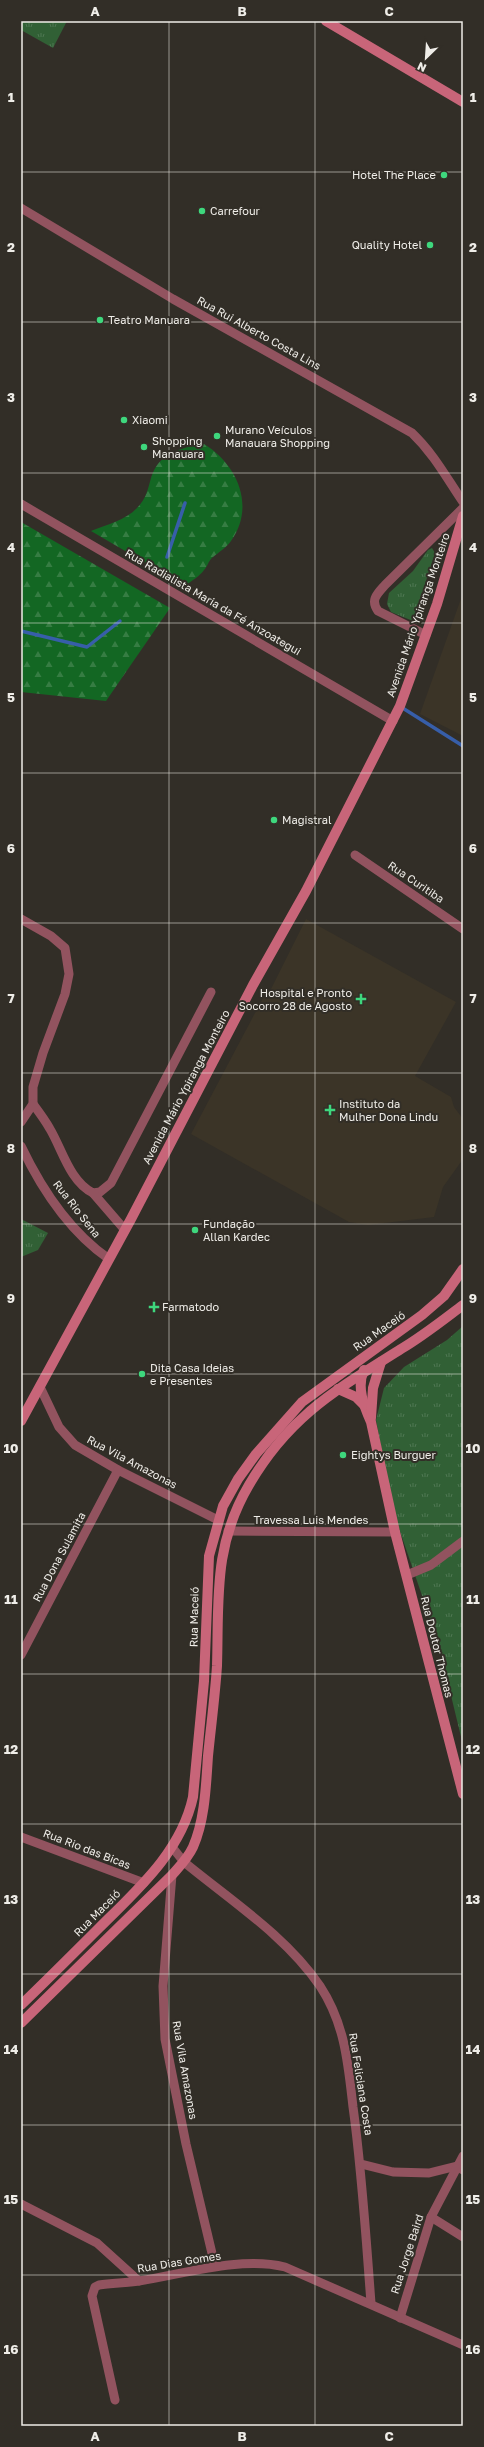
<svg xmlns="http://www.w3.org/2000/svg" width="484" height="2447" font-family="'Golos Text',sans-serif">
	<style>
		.built { fill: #3b3427 }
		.grass { fill: url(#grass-tufts) }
		.forest { fill: url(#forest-firs) }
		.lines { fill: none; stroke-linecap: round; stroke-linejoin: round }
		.stream { stroke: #375ea9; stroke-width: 3.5 }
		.street { stroke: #92535f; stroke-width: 9 }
		.secondary { stroke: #c86579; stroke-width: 10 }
		.grid { fill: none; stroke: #efede8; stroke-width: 1; stroke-opacity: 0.55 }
		.poi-dot { fill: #3ed77d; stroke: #322e27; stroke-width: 1.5 }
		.labels { text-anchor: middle; stroke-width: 4; stroke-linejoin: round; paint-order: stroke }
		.poi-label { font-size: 11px; fill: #efede8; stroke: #322e27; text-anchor: start }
		.street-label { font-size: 11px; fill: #efede8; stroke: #322e27 }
		.neatline { fill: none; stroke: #efede8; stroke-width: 1.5 }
		.grid-label { font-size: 13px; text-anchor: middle; font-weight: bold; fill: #efede8 }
	</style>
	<defs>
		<pattern id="grass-tufts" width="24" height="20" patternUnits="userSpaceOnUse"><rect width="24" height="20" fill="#316035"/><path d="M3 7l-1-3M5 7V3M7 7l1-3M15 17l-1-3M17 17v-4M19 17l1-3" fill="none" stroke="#4f7752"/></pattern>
		<pattern id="forest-firs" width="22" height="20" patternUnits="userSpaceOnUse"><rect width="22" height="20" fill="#136723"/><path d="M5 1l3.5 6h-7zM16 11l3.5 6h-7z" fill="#367d43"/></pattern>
	</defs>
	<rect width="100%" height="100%" fill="#322e27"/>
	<g class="built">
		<polygon points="463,593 463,736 420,714"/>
		<polygon points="306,919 456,1002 415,1076 451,1097 454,1107 463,1119 463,1159 443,1187 434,1217 368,1225 349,1222 191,1134 264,996 267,997"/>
	</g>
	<g class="grass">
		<polygon points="21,21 67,21 53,48 21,30"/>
		<polygon points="432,548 435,553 413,621 391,612 387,604 389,593 413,571 428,550"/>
		<polygon points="21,1219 48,1233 38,1250 21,1257"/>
		<polygon points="463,1326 463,1745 438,1642 394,1514 376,1420 384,1388 404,1367 447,1340"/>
	</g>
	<g class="forest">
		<path d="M204,444C237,464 256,506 231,541C226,548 219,552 213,557C208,561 208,566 204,570C200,576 191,581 185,586L91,531C106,525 126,520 137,508C146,499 148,489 151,478C159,452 181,448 204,444Z"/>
		<polygon points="21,522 170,608 106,701 21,692"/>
	</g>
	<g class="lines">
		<g class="stream">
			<polyline points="167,557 185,503"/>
			<polyline points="21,631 87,647 120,621"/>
			<polyline points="401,707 463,746"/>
		</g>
		<g class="street">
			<path d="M21,208L173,299L412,433C434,454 446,477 463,502"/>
			<polyline points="21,504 393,721"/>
			<path d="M426,635L378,611C370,600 377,594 385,585L463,508"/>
			<polyline points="355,855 463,929"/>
			<polyline points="21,919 51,936 65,948 69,974 65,994 43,1053 33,1087 33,1104 21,1122"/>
			<path d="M33,1104C39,1112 45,1120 50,1129C62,1149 70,1182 93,1193L100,1192L111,1183L211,992"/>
			<path d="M21,1146C41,1188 70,1232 109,1259"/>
			<polyline points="93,1193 125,1230"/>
			<polyline points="40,1387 59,1427 75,1445 118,1470 218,1520"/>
			<polyline points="228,1531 395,1532"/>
			<polyline points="407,1575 431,1565 463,1541"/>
			<polyline points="21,1655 118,1470"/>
			<polyline points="21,1837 144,1883"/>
			<path d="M172,1847L184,1862C230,1900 286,1936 320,1986C345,2024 348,2063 353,2107C362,2172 366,2238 371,2303"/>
			<polyline points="172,1875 163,1986 165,2039 186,2144 215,2266"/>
			<polyline points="361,2164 393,2172 429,2173 457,2166 463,2170"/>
			<polyline points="21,2204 97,2243 139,2281"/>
			<polyline points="431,2217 463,2237"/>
			<polyline points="400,2318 431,2217 463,2156"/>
			<path d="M115,2400L92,2296L95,2287L99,2285C112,2283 126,2283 139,2281C185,2274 240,2256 285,2267L463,2345"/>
		</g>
		<g class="secondary">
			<polyline points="326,21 463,102"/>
			<path d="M364,1370C356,1387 364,1406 371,1422L395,1532L463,1794"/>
			<polyline points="338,1389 356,1397 364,1405"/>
			<polyline points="371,1418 373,1388 381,1362"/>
			<polyline points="21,1421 131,1219 253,985 306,891 400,706 437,604 463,516"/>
			<path d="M21,2005C47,1980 73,1954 99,1928C137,1890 181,1852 193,1797L204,1681L209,1556L223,1506L238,1479L256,1454L302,1402L422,1315L444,1296L463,1269"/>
			<path d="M21,2023L172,1875C180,1866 188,1858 193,1847C205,1820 206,1785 208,1756C211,1726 215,1696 217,1666C219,1599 213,1546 249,1485C289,1416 336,1390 401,1349C423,1336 443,1320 463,1305"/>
		</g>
	</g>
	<path class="grid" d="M169,21V2426M315,21V2426M21,172H463M21,322H463M21,473H463M21,623H463M21,773H463M21,923H463M21,1073H463M21,1224H463M21,1374H463M21,1524H463M21,1674H463M21,1824H463M21,1974H463M21,2125H463M21,2275H463"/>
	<g class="poi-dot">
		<circle cx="444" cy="175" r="4"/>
		<circle cx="202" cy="211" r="4"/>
		<circle cx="430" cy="245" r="4"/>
		<circle cx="100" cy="320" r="4"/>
		<circle cx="124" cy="420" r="4"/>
		<circle cx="217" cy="436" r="4"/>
		<circle cx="144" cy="447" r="4"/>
		<circle cx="274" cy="820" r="4"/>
		<path d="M359 993h4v4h4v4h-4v4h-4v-4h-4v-4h4z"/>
		<path d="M328 1104h4v4h4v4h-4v4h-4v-4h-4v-4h4z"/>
		<circle cx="195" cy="1230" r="4"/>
		<path d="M152 1301h4v4h4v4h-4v4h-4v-4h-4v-4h4z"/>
		<circle cx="142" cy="1374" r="4"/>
		<circle cx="343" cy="1455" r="4"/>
	</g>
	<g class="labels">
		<g class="poi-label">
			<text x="436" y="179" text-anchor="end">Hotel The Place</text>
			<text x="210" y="215">Carrefour</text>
			<text x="422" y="249" text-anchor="end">Quality Hotel</text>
			<text x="108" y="324">Teatro Manuara</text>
			<text x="132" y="424">Xiaomi</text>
			<text x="225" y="434">Murano Veículos<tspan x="225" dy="13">Manauara Shopping</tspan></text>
			<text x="152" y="445">Shopping<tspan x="152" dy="13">Manauara</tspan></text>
			<text x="282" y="824">Magistral</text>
			<text x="352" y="997" text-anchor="end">Hospital e Pronto<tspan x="352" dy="13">Socorro 28 de Agosto</tspan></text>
			<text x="339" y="1108">Instituto da<tspan x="339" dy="13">Mulher Dona Lindu</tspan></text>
			<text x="203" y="1228">Fundação<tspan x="203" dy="13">Allan Kardec</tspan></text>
			<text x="162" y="1311">Farmatodo</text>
			<text x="150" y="1372">Dita Casa Ideias<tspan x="150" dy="13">e Presentes</tspan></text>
			<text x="351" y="1459">Eightys Burguer</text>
		</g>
		<g class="street-label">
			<text transform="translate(259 333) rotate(29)" y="4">Rua Rui Alberto Costa Lins</text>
			<text transform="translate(213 602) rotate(30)" y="4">Rua Radialista Maria da Fé Anzoategui</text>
			<text transform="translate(418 615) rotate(-71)" y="4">Avenida Mário Ypiranga Monteiro</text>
			<text transform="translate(416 882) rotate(34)" y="4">Rua Curitiba</text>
			<text transform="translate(186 1087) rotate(-62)" y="4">Avenida Mário Ypiranga Monteiro</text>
			<text transform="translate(77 1209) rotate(52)" y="4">Rua Rio Sena</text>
			<text transform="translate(379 1331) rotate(-35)" y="4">Rua Maceió</text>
			<text transform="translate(132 1462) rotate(28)" y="4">Rua Vila Amazonas</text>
			<text x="311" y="1524">Travessa Luis Mendes</text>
			<text transform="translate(59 1557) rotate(-62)" y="4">Rua Dona Sulamita</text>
			<text transform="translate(194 1617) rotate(-89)" y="4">Rua Maceió</text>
			<text transform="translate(437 1647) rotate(76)" y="4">Rua Doutor Thomas</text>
			<text transform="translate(87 1849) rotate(21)" y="4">Rua Rio das Bicas</text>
			<text transform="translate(97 1913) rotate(-45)" y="4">Rua Maceió</text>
			<text transform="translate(185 2070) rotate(80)" y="4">Rua Vila Amazonas</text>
			<text transform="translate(361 2084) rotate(81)" y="4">Rua Feliciana Costa</text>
			<text transform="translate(407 2254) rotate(-72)" y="4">Rua Jorge Baird</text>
			<text transform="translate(179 2262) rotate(-9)" y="4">Rua Dias Gomes</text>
		</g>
	</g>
	<rect width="484" height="2447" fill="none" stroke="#322e27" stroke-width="44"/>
	<g transform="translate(426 58) rotate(205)" stroke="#322e27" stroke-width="3" paint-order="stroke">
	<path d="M0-3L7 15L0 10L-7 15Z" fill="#efede8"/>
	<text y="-6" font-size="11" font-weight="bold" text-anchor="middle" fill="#efede8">N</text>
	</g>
	<rect x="22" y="22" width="440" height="2403" class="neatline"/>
	<g class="grid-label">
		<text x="95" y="16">A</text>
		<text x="242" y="16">B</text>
		<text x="389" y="16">C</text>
		<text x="11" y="102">1</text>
		<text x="473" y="102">1</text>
		<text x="11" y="252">2</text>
		<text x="473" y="252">2</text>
		<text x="11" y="402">3</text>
		<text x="473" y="402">3</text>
		<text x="11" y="552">4</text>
		<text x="473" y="552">4</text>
		<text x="11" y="702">5</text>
		<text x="473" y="702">5</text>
		<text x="11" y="853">6</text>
		<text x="473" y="853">6</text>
		<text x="11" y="1003">7</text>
		<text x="473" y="1003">7</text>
		<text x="11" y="1153">8</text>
		<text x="473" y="1153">8</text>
		<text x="11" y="1303">9</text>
		<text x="473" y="1303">9</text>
		<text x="11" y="1453">10</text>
		<text x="473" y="1453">10</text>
		<text x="11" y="1604">11</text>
		<text x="473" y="1604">11</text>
		<text x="11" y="1754">12</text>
		<text x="473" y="1754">12</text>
		<text x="11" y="1904">13</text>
		<text x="473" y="1904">13</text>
		<text x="11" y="2054">14</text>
		<text x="473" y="2054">14</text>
		<text x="11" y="2204">15</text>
		<text x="473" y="2204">15</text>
		<text x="11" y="2354">16</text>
		<text x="473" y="2354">16</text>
		<text x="95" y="2441">A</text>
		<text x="242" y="2441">B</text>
		<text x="389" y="2441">C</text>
	</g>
</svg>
